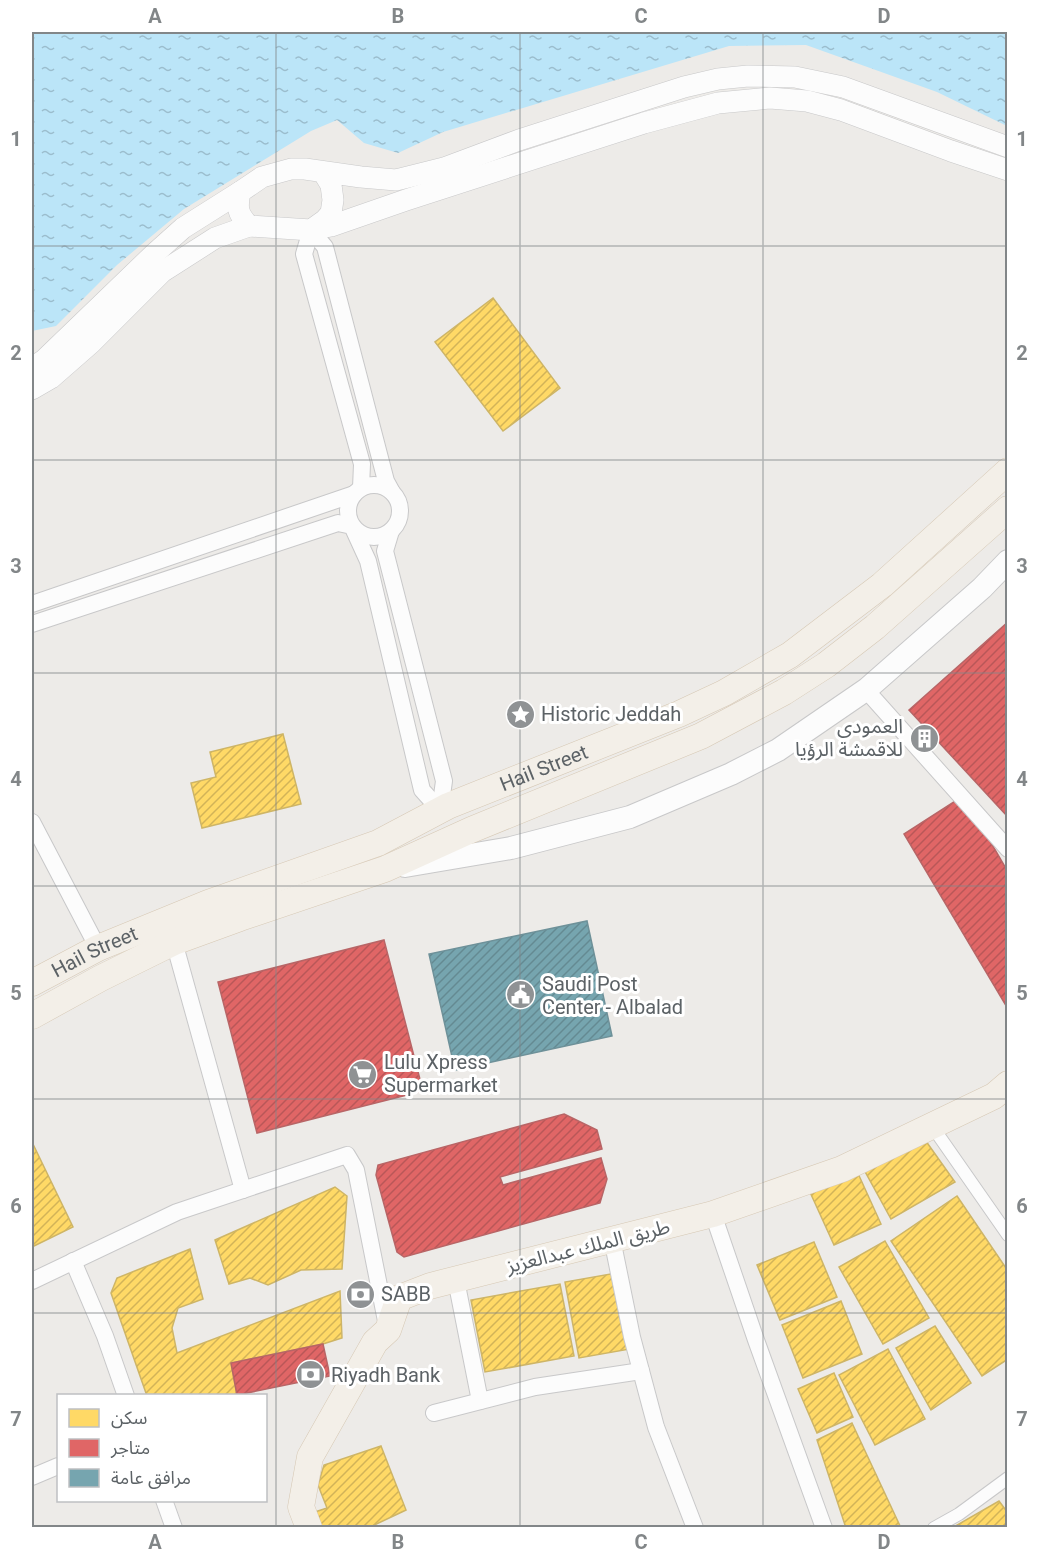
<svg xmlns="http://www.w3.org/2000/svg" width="1039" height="1559" font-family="Roboto,'Noto Sans Arabic',sans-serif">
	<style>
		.water { fill: url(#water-ripples) }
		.homes { fill: url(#homes-hatch); stroke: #ceb566; stroke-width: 1.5 }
		.shops { fill: url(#shops-hatch); stroke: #b86566; stroke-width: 1.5 }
		.public { fill: url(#public-hatch); stroke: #6e9199; stroke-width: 1.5 }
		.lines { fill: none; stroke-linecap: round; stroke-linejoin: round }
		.pedestrian-casing { stroke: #c8c8c9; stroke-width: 14 }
		.minor-casing { stroke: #c8c8c9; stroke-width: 18 }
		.tertiary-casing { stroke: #c8c8c9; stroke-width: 22 }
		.secondary-casing { stroke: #c8c8c9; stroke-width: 24 }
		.primary-casing { stroke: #d6c8b4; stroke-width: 27 }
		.pedestrian { stroke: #fcfcfc; stroke-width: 12 }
		.minor { stroke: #fcfcfc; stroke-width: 16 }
		.tertiary { stroke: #fcfcfc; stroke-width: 21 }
		.secondary { stroke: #fcfcfc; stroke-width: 22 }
		.primary { stroke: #f3efe8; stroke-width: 26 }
		.grid { fill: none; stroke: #828688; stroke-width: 1.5; stroke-opacity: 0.55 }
		.labels { text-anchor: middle; stroke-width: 6; stroke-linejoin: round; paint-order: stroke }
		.poi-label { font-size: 20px; fill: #5c6266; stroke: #fff; text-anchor: start }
		.street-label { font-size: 20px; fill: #5c6266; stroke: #fff }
		.neatline { fill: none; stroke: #828688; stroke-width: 2 }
		.grid-label { font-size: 20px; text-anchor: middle; font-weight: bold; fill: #828688 }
	</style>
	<defs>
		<pattern id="water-ripples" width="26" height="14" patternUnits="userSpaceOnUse" patternTransform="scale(1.5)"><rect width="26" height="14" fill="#bbe5f8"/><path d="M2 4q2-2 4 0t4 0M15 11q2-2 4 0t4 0" fill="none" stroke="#9bbdcd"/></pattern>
		<pattern id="homes-hatch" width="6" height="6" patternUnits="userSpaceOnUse" patternTransform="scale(1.5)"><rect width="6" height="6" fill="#ffd966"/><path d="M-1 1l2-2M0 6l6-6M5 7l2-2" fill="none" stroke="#d2b358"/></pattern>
		<pattern id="shops-hatch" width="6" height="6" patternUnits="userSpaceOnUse" patternTransform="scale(1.5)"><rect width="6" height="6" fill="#e06666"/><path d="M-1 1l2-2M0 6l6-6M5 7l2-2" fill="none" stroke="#b95758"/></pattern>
		<pattern id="public-hatch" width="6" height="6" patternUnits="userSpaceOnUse" patternTransform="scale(1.5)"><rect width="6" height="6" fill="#76a5af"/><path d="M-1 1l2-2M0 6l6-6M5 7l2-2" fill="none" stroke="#648a92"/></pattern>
	</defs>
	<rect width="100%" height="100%" fill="#edebe8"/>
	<polygon class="water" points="32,32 1007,32 1007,126 937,92 806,45 729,46 443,132 398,153 364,143 337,120 311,131 184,209 117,265 56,326 32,331"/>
	<g class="homes">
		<polygon points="493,298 560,388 503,431 435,342"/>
		<polygon points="283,734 301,804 202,828 191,783 216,777 210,752"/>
		<polygon points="923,1137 955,1182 891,1219 862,1166"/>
		<polygon points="32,1142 73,1227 32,1247"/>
		<polygon points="856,1169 881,1224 834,1245 809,1190"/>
		<polygon points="335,1187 347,1196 342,1269 301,1270 268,1285 250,1278 229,1284 215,1240"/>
		<polygon points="957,1196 1008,1271 1008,1359 982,1376 891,1241"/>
		<polygon points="885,1241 929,1318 883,1344 839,1267"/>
		<polygon points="814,1242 837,1297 780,1320 757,1265"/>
		<polygon points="190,1249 203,1299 178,1308 172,1328 177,1353 340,1291 342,1338 323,1344 231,1363 237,1395 147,1396 111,1293 117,1278"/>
		<polygon points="616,1273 630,1349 579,1358 565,1282"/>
		<polygon points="560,1284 574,1356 485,1372 471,1300"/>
		<polygon points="841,1301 862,1354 803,1378 782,1325"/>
		<polygon points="935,1326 971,1383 931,1410 896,1348"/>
		<polygon points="888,1349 925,1419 875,1445 839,1375"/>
		<polygon points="834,1373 853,1417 817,1433 798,1389"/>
		<polygon points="852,1423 901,1528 846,1528 817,1440"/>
		<polygon points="381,1446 406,1510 368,1528 322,1528 315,1512 327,1508 318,1485 324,1465"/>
		<polygon points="999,1501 1008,1513 1008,1528 952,1528"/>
	</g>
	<g class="shops">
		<polygon points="1008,622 1008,817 909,710"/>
		<polygon points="922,726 935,741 925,749 912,734"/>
		<polygon points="957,800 972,810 1008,872 1008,1009 904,834"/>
		<polygon points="384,940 423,1091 257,1133 218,982"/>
		<polygon points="564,1114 597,1130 602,1149 500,1177 503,1185 601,1158 607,1179 600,1203 404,1257 397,1252 376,1175 378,1165"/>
		<polygon points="323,1344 330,1376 237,1395 231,1363"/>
	</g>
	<polygon class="public" points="587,921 612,1036 455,1070 429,954"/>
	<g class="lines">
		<defs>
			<g id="pedestrian">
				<polyline points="932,1126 1008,1235"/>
				<polyline points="934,1528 959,1514 1008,1478"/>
			</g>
			<g id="minor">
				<polyline points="311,230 325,247 386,481 392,492"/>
				<polyline points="311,230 304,254 362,464 361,488"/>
				<circle cx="374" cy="511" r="26"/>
				<polyline points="391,531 385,551 444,781 440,810"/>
				<polyline points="32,604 354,494"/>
				<polyline points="32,624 338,523 352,526 368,561 422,790 440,810"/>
				<polyline points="866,690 1008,849"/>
				<polyline points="32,822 98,948"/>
				<polyline points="174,942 243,1190"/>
				<polyline points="713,1214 756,1340 824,1528"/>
				<polyline points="612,1239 632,1337 656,1427 695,1528"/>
				<polyline points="73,1261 105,1336 126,1396"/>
				<polyline points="456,1280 480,1401"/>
				<polyline points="32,1281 177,1212 347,1155 356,1170 387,1326"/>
				<polyline points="434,1413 535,1387 641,1371"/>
				<polyline points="32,1477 58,1466"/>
				<polyline points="164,1500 174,1528"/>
			</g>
			<g id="tertiary">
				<path d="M323,172L331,185L333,200L331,213L325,220L311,230L249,226C237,213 237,208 240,192L262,177L291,169H305L361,177L396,180L444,168L519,140L684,87L718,79L748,76L795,77L843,87L1008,147"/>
				<polyline points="315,229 331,226 406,200 644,123 718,103 770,98 807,101 841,110 951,151 1008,170"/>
				<polyline points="32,368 44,360 154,254 183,228 240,192"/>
				<polyline points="32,389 51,378 91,343 162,272 215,238 249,226"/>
			</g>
			<polyline id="secondary" points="405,866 511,848 630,817 731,774 778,750 867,689 982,588 1008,561"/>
			<g id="primary">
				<path id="s1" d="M32,983L98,948L208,903L378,843L448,806L679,714L724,693L790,655L882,585L1008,471"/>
				<polyline points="32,1016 101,978 174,942 240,918 385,869 471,830 701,736 784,692 826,665 875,627 1008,509"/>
				<polyline points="309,1528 301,1507 310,1457 375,1342 388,1330 399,1298 430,1286 713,1214 842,1169 994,1096 1008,1084"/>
			</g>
		</defs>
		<use href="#pedestrian" class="pedestrian-casing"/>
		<use href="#minor" class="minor-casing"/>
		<use href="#tertiary" class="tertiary-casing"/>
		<use href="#secondary" class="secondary-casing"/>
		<use href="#primary" class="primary-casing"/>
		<use href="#pedestrian" class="pedestrian"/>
		<use href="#minor" class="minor"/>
		<use href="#tertiary" class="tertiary"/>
		<use href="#secondary" class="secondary"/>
		<use href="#primary" class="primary"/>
	</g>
	<path class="grid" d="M276,32V1528M520,32V1528M763,32V1528M32,246H1008M32,460H1008M32,673H1008M32,886H1008M32,1099H1008M32,1313H1008"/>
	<defs>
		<symbol id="sight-disc" viewBox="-11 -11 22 22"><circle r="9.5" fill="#8f9294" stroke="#fff"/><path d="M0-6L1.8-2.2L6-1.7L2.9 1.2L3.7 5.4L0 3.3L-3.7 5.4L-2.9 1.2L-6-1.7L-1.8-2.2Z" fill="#fff"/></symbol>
		<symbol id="building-disc" viewBox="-11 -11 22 22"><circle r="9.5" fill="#8f9294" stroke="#fff"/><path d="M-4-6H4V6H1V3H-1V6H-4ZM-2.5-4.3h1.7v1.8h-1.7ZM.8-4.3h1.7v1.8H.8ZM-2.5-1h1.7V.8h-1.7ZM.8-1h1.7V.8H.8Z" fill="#fff"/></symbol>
		<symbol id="civic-disc" viewBox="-11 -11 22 22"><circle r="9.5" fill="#8f9294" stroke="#fff"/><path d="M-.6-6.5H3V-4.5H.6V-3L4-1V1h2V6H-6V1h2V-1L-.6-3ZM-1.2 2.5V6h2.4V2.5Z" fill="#fff"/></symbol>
		<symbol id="supermarket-disc" viewBox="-11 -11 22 22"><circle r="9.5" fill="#8f9294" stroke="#fff"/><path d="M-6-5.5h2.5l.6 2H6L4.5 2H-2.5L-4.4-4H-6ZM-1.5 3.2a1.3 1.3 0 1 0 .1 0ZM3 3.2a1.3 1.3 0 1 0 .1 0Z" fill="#fff"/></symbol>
		<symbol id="bank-disc" viewBox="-11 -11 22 22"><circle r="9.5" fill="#8f9294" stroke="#fff"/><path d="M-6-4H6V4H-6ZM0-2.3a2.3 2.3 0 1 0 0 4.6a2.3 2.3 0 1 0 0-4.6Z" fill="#fff"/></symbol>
	</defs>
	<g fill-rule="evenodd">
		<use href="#sight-disc" x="504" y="698" width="33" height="33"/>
		<use href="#building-disc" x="908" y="722" width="33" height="33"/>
		<use href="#civic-disc" x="504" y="978" width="33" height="33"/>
		<use href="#supermarket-disc" x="346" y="1058" width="33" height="33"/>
		<use href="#bank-disc" x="344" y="1278" width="33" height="33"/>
		<use href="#bank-disc" x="294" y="1358" width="33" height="33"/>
	</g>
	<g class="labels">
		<g class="poi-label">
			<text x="541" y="721">Historic Jeddah</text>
			<text x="903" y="733" text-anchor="end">العمودي<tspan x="903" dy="23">للاقمشة الرؤيا</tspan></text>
			<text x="542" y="991">Saudi Post<tspan x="542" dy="23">Center - Albalad</tspan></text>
			<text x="384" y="1069">Lulu Xpress<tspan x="384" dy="23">Supermarket</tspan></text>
			<text x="381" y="1301">SABB</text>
			<text x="331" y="1382">Riyadh Bank</text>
		</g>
		<g class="street-label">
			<text dy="7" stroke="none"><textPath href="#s1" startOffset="556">Hail Street</textPath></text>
			<text dy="7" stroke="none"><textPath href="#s1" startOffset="70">Hail Street</textPath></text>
			<text transform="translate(588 1246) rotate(-14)" y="7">طريق الملك عبدالعزيز</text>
		</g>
	</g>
	<rect width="1039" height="1559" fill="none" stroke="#ffffff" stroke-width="66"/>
	<rect x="57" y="1394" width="210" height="108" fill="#ffffff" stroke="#bec0c2" stroke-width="1.5"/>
	<rect x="69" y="1409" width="30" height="18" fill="#ffd966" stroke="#bec0c2" stroke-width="1.5"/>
	<text x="111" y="1424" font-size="18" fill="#5c6266">سكن</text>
	<rect x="69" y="1439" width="30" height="18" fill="#e06666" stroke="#bec0c2" stroke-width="1.5"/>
	<text x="111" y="1454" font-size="18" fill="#5c6266">متاجر</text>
	<rect x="69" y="1469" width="30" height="18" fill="#76a5af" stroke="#bec0c2" stroke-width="1.5"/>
	<text x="111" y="1484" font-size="18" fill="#5c6266">مرافق عامة</text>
	<rect x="33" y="33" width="973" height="1493" class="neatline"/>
	<g class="grid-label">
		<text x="155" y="23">A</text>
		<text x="398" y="23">B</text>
		<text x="641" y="23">C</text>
		<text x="884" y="23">D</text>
		<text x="16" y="146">1</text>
		<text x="1022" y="146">1</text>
		<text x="16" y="360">2</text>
		<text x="1022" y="360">2</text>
		<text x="16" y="573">3</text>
		<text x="1022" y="573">3</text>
		<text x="16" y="786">4</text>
		<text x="1022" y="786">4</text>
		<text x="16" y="1000">5</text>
		<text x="1022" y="1000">5</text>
		<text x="16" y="1213">6</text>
		<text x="1022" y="1213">6</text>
		<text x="16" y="1426">7</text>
		<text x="1022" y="1426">7</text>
		<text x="155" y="1549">A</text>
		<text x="398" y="1549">B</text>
		<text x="641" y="1549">C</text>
		<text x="884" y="1549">D</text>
	</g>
</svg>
